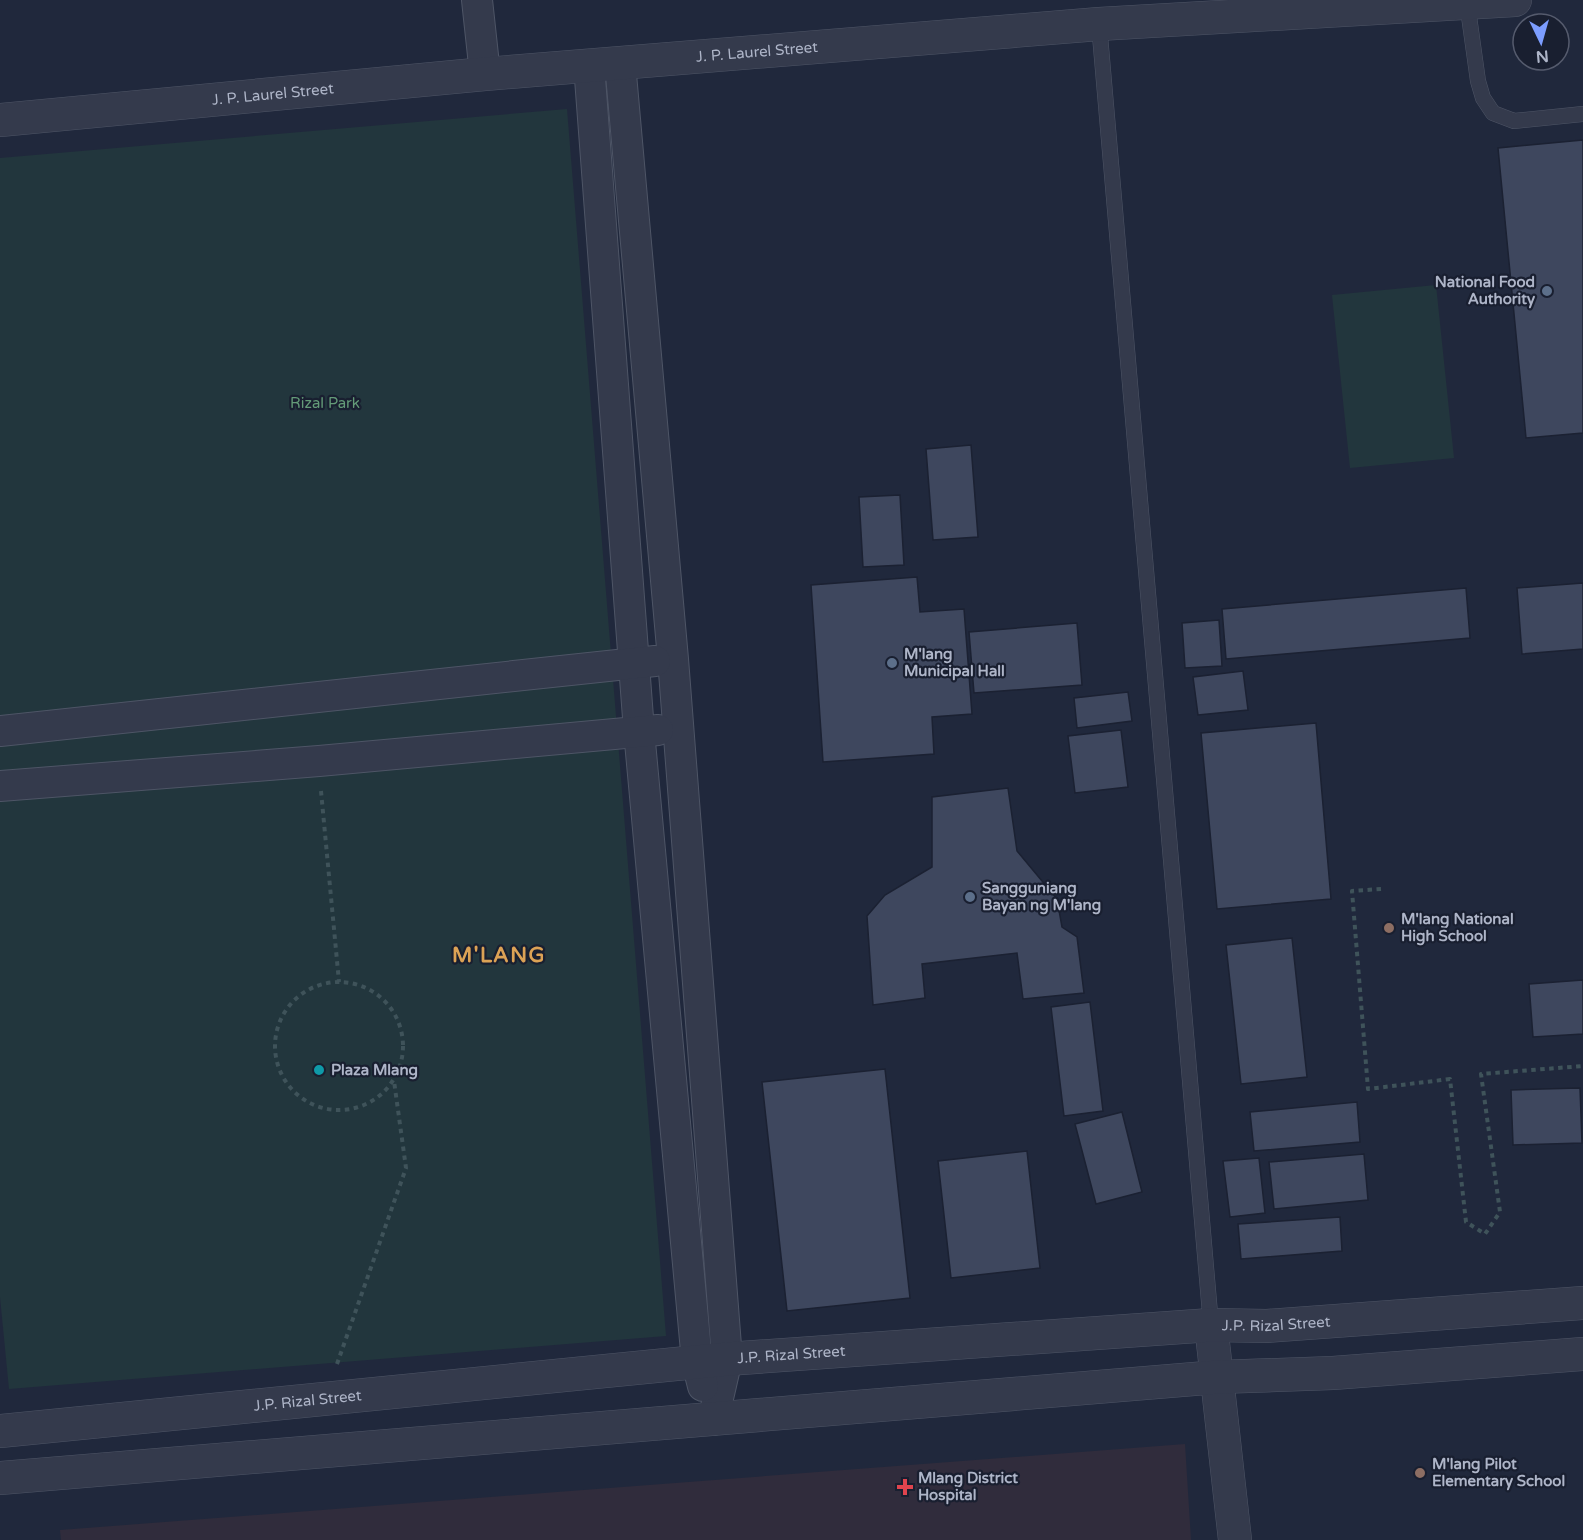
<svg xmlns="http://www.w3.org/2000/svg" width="1583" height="1540" font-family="'Varela Round',sans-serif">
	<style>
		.medical { fill: #302c3c }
		.green { fill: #22363d }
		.building { fill: #3e475e; stroke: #1b2132; stroke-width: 1.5 }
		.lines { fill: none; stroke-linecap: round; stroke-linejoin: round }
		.service-casing { stroke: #4e5566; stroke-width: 16 }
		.minor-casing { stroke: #4e5566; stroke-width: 32 }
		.tertiary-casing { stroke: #4e5566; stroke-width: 34 }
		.path { stroke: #3f535a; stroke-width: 4; stroke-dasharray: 4.5 4.5; stroke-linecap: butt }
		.service { stroke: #343a4c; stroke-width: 15 }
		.minor { stroke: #343a4c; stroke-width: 30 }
		.tertiary { stroke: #343a4c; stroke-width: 33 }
		.service-dot { fill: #5c6f8a; stroke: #191f30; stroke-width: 2 }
		.education-dot { fill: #8d6e63; stroke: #191f30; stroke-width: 2 }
		.culture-dot { fill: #0f9aa8; stroke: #191f30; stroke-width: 2 }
		.health-dot { fill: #e0444e; stroke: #191f30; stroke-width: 2 }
		.labels { text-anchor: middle; stroke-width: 4.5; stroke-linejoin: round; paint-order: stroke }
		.street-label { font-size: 15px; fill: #aeb5c8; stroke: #191f30 }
		.poi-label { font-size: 15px; font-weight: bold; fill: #aeb5c8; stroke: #191f30; text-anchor: start }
		.park-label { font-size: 15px; fill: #649b78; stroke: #191f30 }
		.district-label { font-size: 21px; font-weight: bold; letter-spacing: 1.5px; fill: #dca255; stroke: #191f30 }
	</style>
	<rect width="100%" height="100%" fill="#20283c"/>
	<polygon class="medical" points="1185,1444 1191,1540 61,1540 60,1530"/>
	<g class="green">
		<polygon points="567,109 666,1336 9,1389 0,1297 0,158"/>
		<polygon points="1436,285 1454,458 1350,468 1332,295"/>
	</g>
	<g class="building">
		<polygon points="1583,140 1583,433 1526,438 1498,148"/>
		<polygon points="971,445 978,537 933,540 926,449"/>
		<polygon points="900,495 904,565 863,567 859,497"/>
		<polygon points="917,577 920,612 964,609 972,714 932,717 934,754 823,762 811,585"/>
		<polygon points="1583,583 1583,649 1522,654 1517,588"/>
		<polygon points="1466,588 1470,638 1226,659 1222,609"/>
		<polygon points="1219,620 1222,666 1185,668 1182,623"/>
		<polygon points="1077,623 1082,685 974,693 969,632"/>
		<polygon points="1243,671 1248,710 1198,715 1193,677"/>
		<polygon points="1128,692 1132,721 1077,728 1074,698"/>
		<polygon points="1316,723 1331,899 1217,909 1201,733"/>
		<polygon points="1121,730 1128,787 1075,793 1068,736"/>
		<polygon points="1008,788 1017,851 1057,899 1062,927 1077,937 1084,993 1023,999 1017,953 922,964 925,998 873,1005 867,916 885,895 932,867 932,797"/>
		<polygon points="1292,938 1307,1077 1241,1084 1226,945"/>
		<polygon points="1583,980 1583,1034 1533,1037 1529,984"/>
		<polygon points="1090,1002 1103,1111 1064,1116 1051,1007"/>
		<polygon points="885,1069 910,1298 787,1311 762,1082"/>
		<polygon points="1580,1088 1582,1143 1513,1145 1511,1090"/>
		<polygon points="1357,1102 1360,1142 1254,1151 1250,1112"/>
		<polygon points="1122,1112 1142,1192 1096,1204 1075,1124"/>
		<polygon points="1027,1151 1040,1268 951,1278 938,1161"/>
		<polygon points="1364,1154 1368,1200 1274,1209 1269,1162"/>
		<polygon points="1259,1158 1265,1213 1230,1217 1223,1161"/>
		<polygon points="1340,1217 1342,1251 1241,1259 1238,1224"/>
	</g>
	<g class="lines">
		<defs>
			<g id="service">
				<polyline points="1467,2 1478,81 1483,98 1493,113 1514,121 1583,114"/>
				<polyline points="1099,24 1211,1325"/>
			</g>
			<g id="minor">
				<polyline points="477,0 485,74"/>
				<polyline points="620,63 673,659 727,1359 713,1420"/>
				<polyline points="589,65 639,731 697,1362 703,1386"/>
				<polyline points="0,731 655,661"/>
				<polyline points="0,786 319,761 658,730"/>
			</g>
			<g id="tertiary">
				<path id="s1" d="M0,120L485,74L1099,24L1515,0"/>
				<polyline points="1211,1325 1235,1540"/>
				<path id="s2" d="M0,1431L727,1359L1211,1325L1267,1326L1583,1303"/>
				<polyline points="0,1478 1218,1377 1333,1373 1583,1354"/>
			</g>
		</defs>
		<use href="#service" class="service-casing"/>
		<use href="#minor" class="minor-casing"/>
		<use href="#tertiary" class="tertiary-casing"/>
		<g class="path">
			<polyline points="321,791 339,982"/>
			<polyline points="1381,889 1352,891 1368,1089 1450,1079 1466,1222 1485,1234 1500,1212 1481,1074 1583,1066"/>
			<circle cx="339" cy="1046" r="64"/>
			<polyline points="337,1364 406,1168 394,1081"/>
		</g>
		<use href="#service" class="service"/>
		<use href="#minor" class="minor"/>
		<use href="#tertiary" class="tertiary"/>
	</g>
	<g class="service-dot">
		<circle cx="1547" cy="291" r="6"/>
		<circle cx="892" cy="663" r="6"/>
		<circle cx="970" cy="897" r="6"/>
	</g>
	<g class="education-dot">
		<circle cx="1389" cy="928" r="6"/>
		<circle cx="1420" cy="1473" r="6"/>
	</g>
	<circle class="culture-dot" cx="319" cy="1070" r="6"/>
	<path class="health-dot" d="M902 1478h6v6h6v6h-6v6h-6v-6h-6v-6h6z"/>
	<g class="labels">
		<g class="street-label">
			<text dy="5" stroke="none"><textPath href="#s1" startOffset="760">J. P. Laurel Street</textPath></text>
			<text dy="5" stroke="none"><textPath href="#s1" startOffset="274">J. P. Laurel Street</textPath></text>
			<text dy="5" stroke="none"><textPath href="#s2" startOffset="1281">J.P. Rizal Street</textPath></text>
			<text dy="5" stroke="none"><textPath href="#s2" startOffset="795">J.P. Rizal Street</textPath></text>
			<text dy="5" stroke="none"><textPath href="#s2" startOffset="309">J.P. Rizal Street</textPath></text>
		</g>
		<g class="poi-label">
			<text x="1535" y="287" text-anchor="end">National Food<tspan x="1535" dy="17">Authority</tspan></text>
			<text x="904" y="659">M'lang<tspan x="904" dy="17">Municipal Hall</tspan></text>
			<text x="982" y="893">Sangguniang<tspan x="982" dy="17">Bayan ng M'lang</tspan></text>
			<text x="1401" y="924">M'lang National<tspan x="1401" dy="17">High School</tspan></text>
			<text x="331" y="1075">Plaza Mlang</text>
			<text x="1432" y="1469">M'lang Pilot<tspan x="1432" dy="17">Elementary School</tspan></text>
			<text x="918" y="1483">Mlang District<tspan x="918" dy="17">Hospital</tspan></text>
		</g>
		<g class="park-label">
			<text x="325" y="408">Rizal Park</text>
		</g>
		<g class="district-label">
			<text x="499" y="962">M'LANG</text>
		</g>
	</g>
	<g transform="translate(1541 42) rotate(175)"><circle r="28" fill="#191f30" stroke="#555b6d" stroke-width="1.5"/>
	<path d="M0-4.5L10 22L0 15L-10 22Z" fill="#7c9dff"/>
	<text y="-9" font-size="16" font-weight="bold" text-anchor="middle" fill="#aeb5c8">N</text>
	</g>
</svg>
